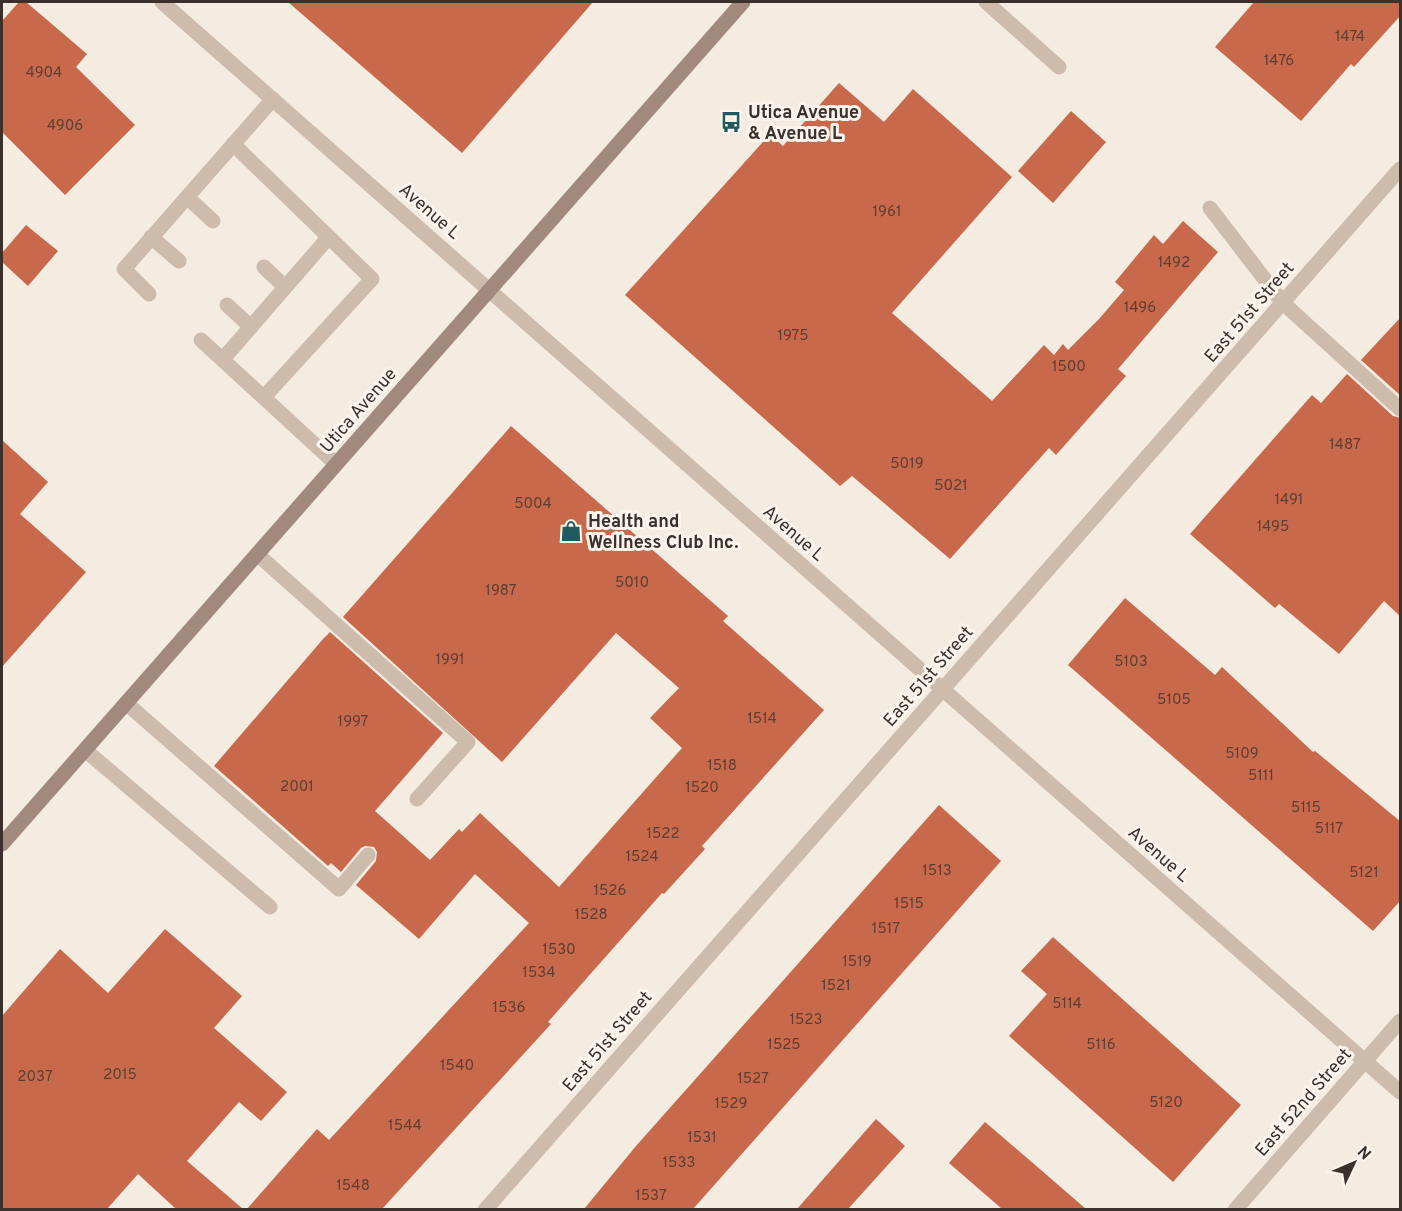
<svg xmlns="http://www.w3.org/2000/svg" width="1402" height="1211" font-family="Overpass,sans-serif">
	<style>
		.building { fill: #c8694b }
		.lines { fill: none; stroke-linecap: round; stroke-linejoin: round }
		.service { stroke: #cdbbac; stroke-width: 15 }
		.minor { stroke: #cdbbac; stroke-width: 15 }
		.secondary { stroke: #a18a7d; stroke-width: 15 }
		.labels { text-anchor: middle; stroke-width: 6; stroke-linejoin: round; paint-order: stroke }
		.number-label { font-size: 15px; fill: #5e3e33 }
		.poi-label { font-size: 18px; font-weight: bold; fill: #3b302b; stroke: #fbf5ee; text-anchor: start }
		.street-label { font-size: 18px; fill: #3b302b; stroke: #fbf5ee }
	</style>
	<rect width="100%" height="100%" fill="#f4ebe1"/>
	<g class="building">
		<polygon points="19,2 26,2 87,54 76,67 135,125 65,195 2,132 2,21"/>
		<polygon points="288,2 593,2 462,153"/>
		<polygon points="1254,2 1401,2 1401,15 1354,67 1351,64 1301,121 1215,47"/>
		<polygon points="839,83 884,122 913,89 1012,177 892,313 992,401 1044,345 1054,355 1063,344 1068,350 1099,319 1124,290 1115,282 1154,235 1163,244 1183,221 1218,252 1118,369 1126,376 1056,455 1049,448 950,559 852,476 840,486 625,295 770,134 783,146"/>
		<polygon points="1071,111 1106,142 1053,203 1018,171"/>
		<polygon points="26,225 58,251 28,286 2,262 2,253"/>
		<polygon points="1401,317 1401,396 1361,360"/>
		<polygon points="1347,374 1393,416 1401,418 1401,617 1384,601 1339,654 1279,604 1275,608 1190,534 1312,395 1321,403"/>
		<polygon points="511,426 728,616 723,621 824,710 702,846 705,849 664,894 662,893 548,1022 551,1024 382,1209 247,1209 317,1129 329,1140 529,923 475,874 419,939 356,885 376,861 377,852 374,847 365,846 361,848 341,872 331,863 328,866 214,766 323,639 330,632 443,733 375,811 430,860 459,829 462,832 480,813 559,887 682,748 650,718 679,688 616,633 502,762 343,617"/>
		<polygon points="2,440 48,482 20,514 86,572 2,667"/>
		<polygon points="1125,598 1215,675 1222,667 1313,752 1315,751 1401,822 1401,900 1373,931 1068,665"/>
		<polygon points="939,805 1001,861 950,919 693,1209 584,1209 636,1146"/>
		<polygon points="165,929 242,996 214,1028 287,1092 261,1121 239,1102 187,1161 243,1209 176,1209 138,1174 107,1209 2,1209 2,1016 60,949 108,993"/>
		<polygon points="1053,937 1241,1105 1173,1182 1009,1036 1047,994 1021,971"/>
		<polygon points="876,1119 905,1146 848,1209 797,1209"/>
		<polygon points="985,1122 1034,1164 1086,1209 1002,1209 949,1163"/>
	</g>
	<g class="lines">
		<g class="service">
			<polyline points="986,2 1059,67"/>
			<polyline points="233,144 372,279 264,397"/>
			<polyline points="187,197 213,221"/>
			<polyline points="1210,208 1283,303 1400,409"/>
			<polyline points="151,237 179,261"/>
			<polyline points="264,267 285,287"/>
			<polyline points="149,294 124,269 273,99"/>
			<polyline points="227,305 251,327"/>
			<polyline points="201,340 336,464"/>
			<polyline points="223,359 328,238"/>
			<polyline points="257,554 468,742 417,799"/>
			<polyline points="126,703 339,889 368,855"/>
			<polyline points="85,750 270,907"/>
		</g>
		<g class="minor">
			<polyline points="162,2 1400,1092"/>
			<polyline points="485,1210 1400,169"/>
			<polyline points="1235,1210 1400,1021"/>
		</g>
		<polyline class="secondary" points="2,844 743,2"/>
	</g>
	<defs>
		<symbol id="bus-bare" viewBox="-9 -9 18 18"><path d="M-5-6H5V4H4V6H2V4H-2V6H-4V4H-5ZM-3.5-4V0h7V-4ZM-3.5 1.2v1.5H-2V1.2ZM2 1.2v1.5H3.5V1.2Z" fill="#1f5a5e" stroke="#fbf5ee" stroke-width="2.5" paint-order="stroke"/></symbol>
		<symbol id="shop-bare" viewBox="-9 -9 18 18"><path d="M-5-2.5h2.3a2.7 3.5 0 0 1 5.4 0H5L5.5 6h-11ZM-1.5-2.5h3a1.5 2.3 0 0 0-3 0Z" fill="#1f5a5e" stroke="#fbf5ee" stroke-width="2.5" paint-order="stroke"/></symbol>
	</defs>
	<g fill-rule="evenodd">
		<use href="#bus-bare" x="716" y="107" width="30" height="30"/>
		<use href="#shop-bare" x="556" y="516" width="30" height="30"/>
	</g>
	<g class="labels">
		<g class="number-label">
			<text x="1350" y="41">1474</text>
			<text x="1279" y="65">1476</text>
			<text x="44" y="77">4904</text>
			<text x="65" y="130">4906</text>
			<text x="887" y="216">1961</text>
			<text x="1174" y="267">1492</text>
			<text x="1140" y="312">1496</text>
			<text x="793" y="340">1975</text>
			<text x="1069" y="371">1500</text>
			<text x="1345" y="449">1487</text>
			<text x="907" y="468">5019</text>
			<text x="951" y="490">5021</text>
			<text x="1289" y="504">1491</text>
			<text x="533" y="508">5004</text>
			<text x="1273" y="531">1495</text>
			<text x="632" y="587">5010</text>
			<text x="501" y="595">1987</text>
			<text x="450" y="664">1991</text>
			<text x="1131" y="666">5103</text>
			<text x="1174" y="704">5105</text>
			<text x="762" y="723">1514</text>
			<text x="353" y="726">1997</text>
			<text x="1242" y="758">5109</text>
			<text x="722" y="770">1518</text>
			<text x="1261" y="780">5111</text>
			<text x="297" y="791">2001</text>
			<text x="702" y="792">1520</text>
			<text x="1306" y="812">5115</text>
			<text x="1329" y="833">5117</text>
			<text x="663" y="838">1522</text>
			<text x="642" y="861">1524</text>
			<text x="937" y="875">1513</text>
			<text x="1364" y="877">5121</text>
			<text x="610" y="895">1526</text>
			<text x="909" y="908">1515</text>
			<text x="591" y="919">1528</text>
			<text x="886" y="933">1517</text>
			<text x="559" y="954">1530</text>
			<text x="857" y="966">1519</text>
			<text x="539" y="977">1534</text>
			<text x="836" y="990">1521</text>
			<text x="1067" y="1008">5114</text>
			<text x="509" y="1012">1536</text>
			<text x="806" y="1024">1523</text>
			<text x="784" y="1049">1525</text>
			<text x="1101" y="1049">5116</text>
			<text x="457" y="1070">1540</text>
			<text x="120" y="1079">2015</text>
			<text x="35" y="1081">2037</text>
			<text x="753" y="1083">1527</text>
			<text x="1166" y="1107">5120</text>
			<text x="731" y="1108">1529</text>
			<text x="405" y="1130">1544</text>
			<text x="702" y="1142">1531</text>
			<text x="679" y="1167">1533</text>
			<text x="353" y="1190">1548</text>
			<text x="651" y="1200">1537</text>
		</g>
		<g class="poi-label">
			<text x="748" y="118">Utica Avenue<tspan x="748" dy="21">&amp; Avenue L</tspan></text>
			<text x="588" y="527">Health and<tspan x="588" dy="21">Wellness Club Inc.</tspan></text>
		</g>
		<g class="street-label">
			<text transform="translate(430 211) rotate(41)" y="6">Avenue L</text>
			<text transform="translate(1249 312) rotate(-49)" y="6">East 51st Street</text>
			<text transform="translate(358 410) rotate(-49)" y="6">Utica Avenue</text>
			<text transform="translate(794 533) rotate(41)" y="6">Avenue L</text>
			<text transform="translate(928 676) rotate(-49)" y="6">East 51st Street</text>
			<text transform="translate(1159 854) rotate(41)" y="6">Avenue L</text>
			<text transform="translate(607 1041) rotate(-49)" y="6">East 51st Street</text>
			<text transform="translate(1303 1102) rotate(-49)" y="6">East 52nd Street</text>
		</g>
	</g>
	<rect width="1402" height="1211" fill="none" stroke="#3b302b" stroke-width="6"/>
	<g transform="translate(1354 1163) rotate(46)" stroke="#fbf5ee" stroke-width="4.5" paint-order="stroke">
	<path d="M0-4.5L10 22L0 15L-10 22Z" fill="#3b302b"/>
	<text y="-9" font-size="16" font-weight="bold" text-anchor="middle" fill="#3b302b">N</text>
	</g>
</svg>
